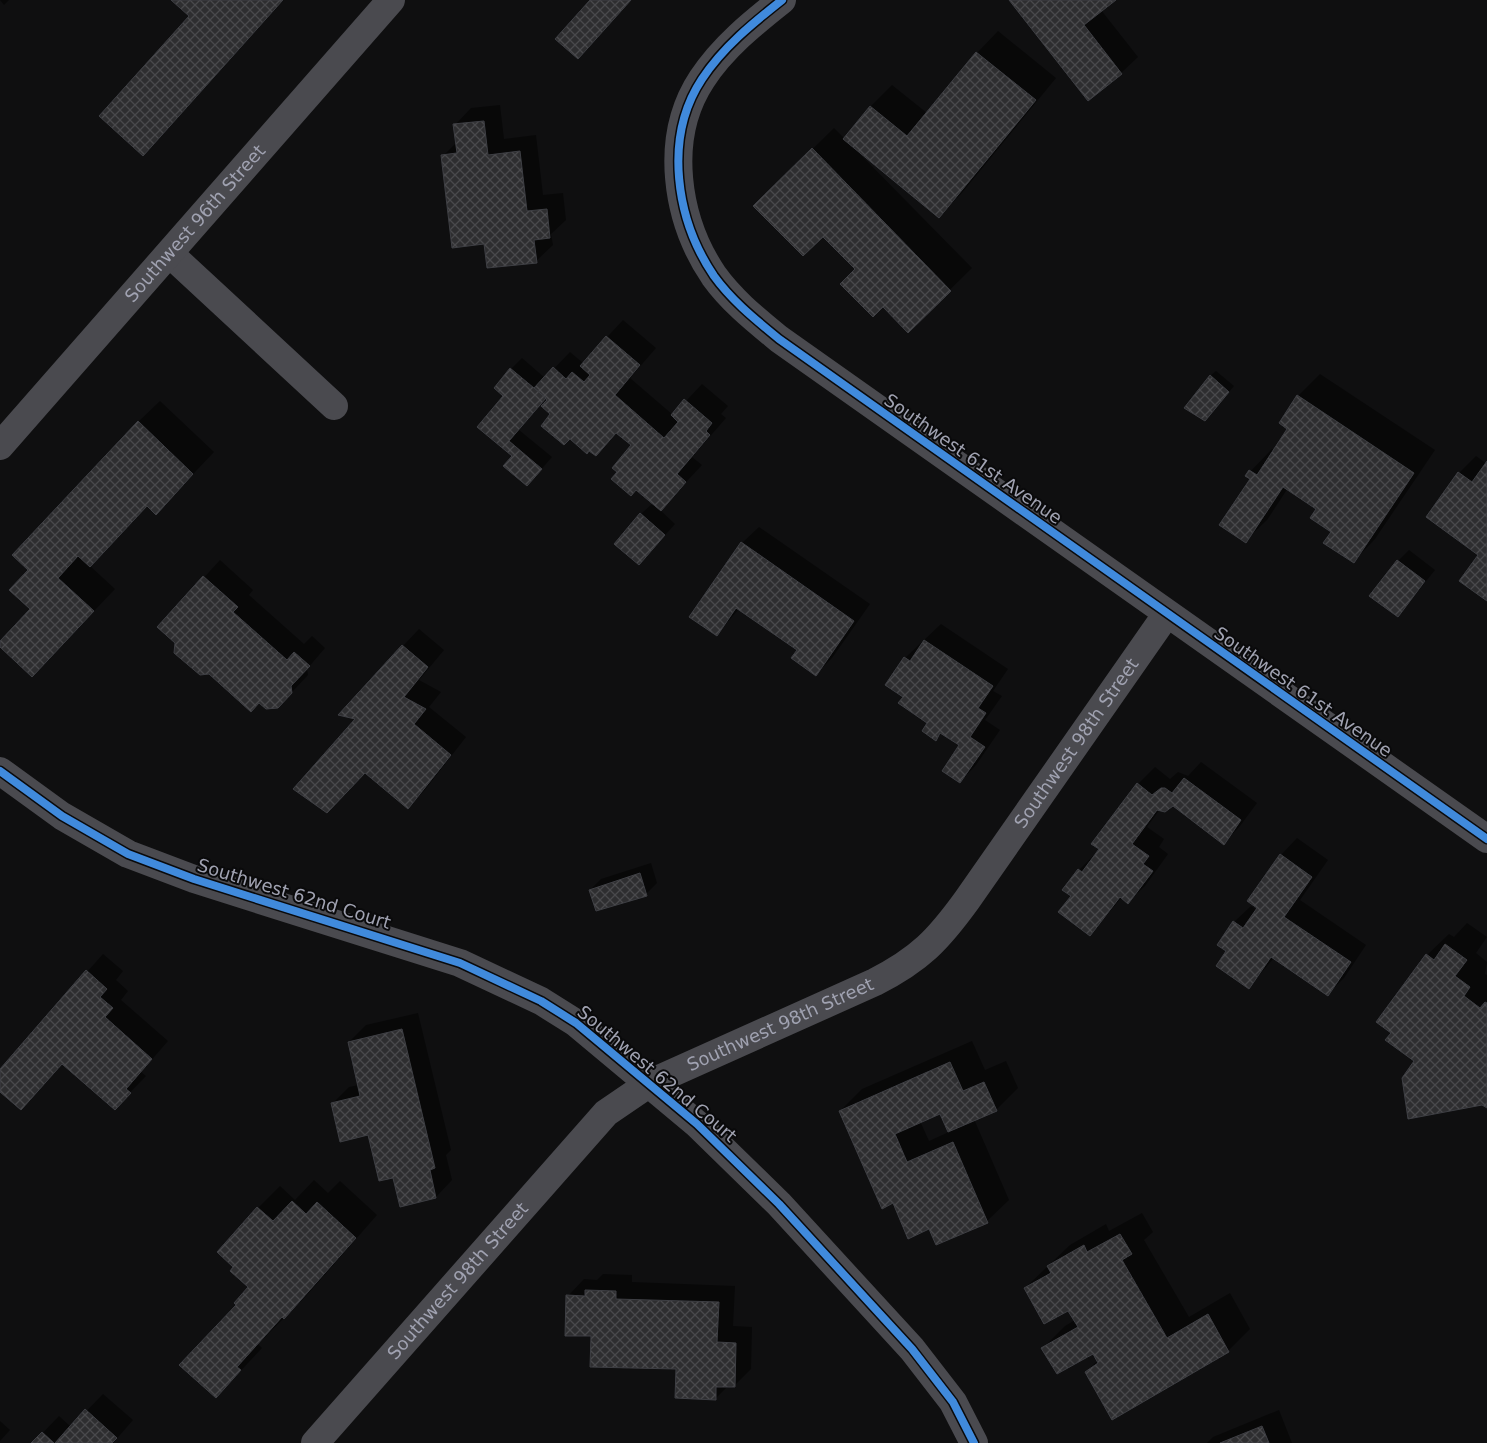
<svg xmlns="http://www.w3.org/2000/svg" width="1487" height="1443" font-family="'DejaVu Sans',sans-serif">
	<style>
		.shadow { fill: #0007; fill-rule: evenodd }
		.building { fill: url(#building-cross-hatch); stroke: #3e3f44 }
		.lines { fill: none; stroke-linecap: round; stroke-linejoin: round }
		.minor { stroke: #4a4a4f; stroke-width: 28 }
		.tertiary { stroke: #4a4a4f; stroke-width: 28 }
		.cycleway-casing { stroke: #0a0a0b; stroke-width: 11 }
		.cycleway { stroke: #408adc; stroke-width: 8 }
		.labels { text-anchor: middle; stroke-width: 4; stroke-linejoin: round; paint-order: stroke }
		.street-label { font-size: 18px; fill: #a0a2b1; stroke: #0a0a0b }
	</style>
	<defs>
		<pattern id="building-cross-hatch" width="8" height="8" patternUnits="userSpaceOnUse" patternTransform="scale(1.25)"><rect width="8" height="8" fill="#2e2e30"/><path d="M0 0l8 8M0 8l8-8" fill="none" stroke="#49494c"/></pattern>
	</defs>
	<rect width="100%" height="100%" fill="#0f0f10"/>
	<g class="shadow">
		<polygon points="0,0 9,0 4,5"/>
		<polygon points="173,0 284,0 143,154 191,16"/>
		<polygon points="592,0 631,0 578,58"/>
		<polygon points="1011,0 1114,0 1101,10 1138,57 1121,73"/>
		<polygon points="998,31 1056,78 961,194 939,216 861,152 859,153 972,268 908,331 856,269 823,235 755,206 834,128 845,139 871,106 892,85 927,113 977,53"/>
		<polygon points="500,105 504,139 536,135 543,195 563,193 566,220 551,234 553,245 536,261 485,242 443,156 457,142 455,125 471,108"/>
		<polygon points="623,320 656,348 630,378 673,415 702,384 728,406 721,414 726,418 692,457 702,465 660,510 675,524 650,552 641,514 653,503 632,445 617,432 596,455 552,414 549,400 546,397 519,430 552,457 538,473 479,426 505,396 511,369 522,358 545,378 570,352 583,363"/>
		<polygon points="1216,371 1234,386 1210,414 1210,376"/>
		<polygon points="1320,374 1435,450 1375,539 1354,561 1318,509 1288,488 1267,520 1245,541 1252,479 1247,475 1272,449 1274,450 1289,428 1281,422 1298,396"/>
		<polygon points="160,401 214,452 177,491 148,505 89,565 115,589 54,653 0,645 0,643 31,609 30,570 138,422"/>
		<polygon points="1476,456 1487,464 1487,600 1479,555 1459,473"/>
		<polygon points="759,527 870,604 832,658 816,674 798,650 739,609 717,634 742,543"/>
		<polygon points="1409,550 1435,570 1398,616 1398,561"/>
		<polygon points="220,560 253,590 249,595 304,644 312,636 325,648 307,669 308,675 278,707 176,642 159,627"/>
		<polygon points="941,624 1008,669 993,691 1002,696 985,720 1000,730 976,765 960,782 961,745 942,733 935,739 929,723 904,696 905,658"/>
		<polygon points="419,629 444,650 419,680 441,692 429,707 466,737 424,791 407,808 358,718 403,646"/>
		<polygon points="1201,762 1257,803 1240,826 1224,843 1173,805 1160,809 1147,827 1164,839 1159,847 1168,854 1145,886 1128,902 1122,897 1090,935 1072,896 1079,870 1100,849 1093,843 1138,784 1155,767 1170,779 1178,772 1188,776"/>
		<polygon points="1297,838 1328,860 1300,900 1366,945 1344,978 1327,995 1274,958 1249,987 1228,951 1234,922 1251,906 1257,910 1281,855"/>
		<polygon points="651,863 657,883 646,894 590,890 601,879"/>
		<polygon points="1467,923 1487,937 1476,953 1487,962 1485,974 1487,975 1487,1107 1416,1061 1393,1032 1427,955 1449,934 1454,937"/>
		<polygon points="103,954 123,971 116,980 128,991 121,1000 168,1041 141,1072 146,1076 115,1108 63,1063 21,1109 0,1090 0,1070"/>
		<polygon points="418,1013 451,1150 446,1155 452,1180 436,1197 401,1205 394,1176 369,1134 333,1103 349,1087 359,1085 349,1042 366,1025"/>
		<path d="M972,1041L985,1070L1006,1061L1018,1088L996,1110L974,1119L1009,1200L987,1221L930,1227L893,1201L840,1111L862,1089ZM941,1112L949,1132L929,1141L920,1121Z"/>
		<polygon points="314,1180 328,1193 340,1181 377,1215 306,1296 258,1344 262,1348 216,1397 238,1305 249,1287 258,1208 280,1186 295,1200"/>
		<polygon points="1142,1213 1153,1232 1144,1240 1189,1317 1230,1293 1250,1329 1228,1351 1086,1372 1098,1360 1093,1352 1043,1348 1065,1326 1075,1320 1069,1309 1025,1288 1070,1245 1106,1224 1109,1231"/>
		<polygon points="603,1274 632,1275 632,1282 735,1286 733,1326 752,1327 751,1369 734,1386 728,1386 715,1399 677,1368 592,1335 568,1296 584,1279 597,1280"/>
		<polygon points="103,1394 133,1420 113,1443 33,1443 59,1416 71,1427"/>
		<polygon points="1279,1410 1292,1443 1207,1443 1213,1437"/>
		<polygon points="0,1421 10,1430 0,1441"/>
	</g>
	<g class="building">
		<polygon points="171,0 283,0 143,156 99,116 189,16"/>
		<polygon points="590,0 631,0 578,59 555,39"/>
		<polygon points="1009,0 1116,0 1084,25 1122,74 1088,101"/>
		<polygon points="976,52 1036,100 939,218 843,139 870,106 907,136"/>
		<polygon points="484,121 488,155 520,151 527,211 547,209 550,238 534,240 537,263 487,268 484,244 452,248 441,155 457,153 453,124"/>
		<polygon points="812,148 951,291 908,333 883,307 873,317 840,284 855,269 823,237 803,256 753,206"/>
		<polygon points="606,336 640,365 615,395 664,438 678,422 671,415 684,399 712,423 706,431 710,435 677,474 686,482 661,511 636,490 631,496 611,479 617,472 612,468 631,445 616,433 596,456 589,451 587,454 570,439 564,445 541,426 550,414 541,406 547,400 534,388 553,367 566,379 572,372 584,382 590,375 580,366"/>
		<polygon points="510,368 546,398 509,441 542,469 527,486 503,466 512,456 477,427 503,396 494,388"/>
		<polygon points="1210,375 1229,392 1205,421 1184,408"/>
		<polygon points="1297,395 1414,473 1354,563 1323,543 1331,532 1310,518 1316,509 1283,487 1246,543 1219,525 1250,479 1245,476 1249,470 1257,475 1287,429 1279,423"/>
		<polygon points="138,421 193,474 156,515 147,506 90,567 78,556 58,578 94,611 32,677 0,647 0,641 30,609 9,590 28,570 12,555"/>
		<polygon points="1487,461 1487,601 1459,581 1478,555 1426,517 1458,472 1472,482"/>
		<polygon points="640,513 665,535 639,565 614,544"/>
		<polygon points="741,542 854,621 816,676 791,658 797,650 736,608 717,636 689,617"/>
		<polygon points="1397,560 1425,581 1398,617 1369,596"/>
		<polygon points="203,576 238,607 233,612 287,660 294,652 310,666 291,686 292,693 278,708 266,709 259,703 251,712 209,674 200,675 174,653 175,643 157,627"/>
		<polygon points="924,640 993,686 978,708 986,713 970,737 985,747 960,783 942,771 959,745 940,733 936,741 922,731 927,723 898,703 903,697 885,685 904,657 910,661"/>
		<polygon points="402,645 428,667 404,697 426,709 414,724 451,755 408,809 365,773 327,813 293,789 355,719 338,715"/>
		<polygon points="1184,778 1241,820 1224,845 1173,806 1165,812 1157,810 1132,844 1149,856 1143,864 1153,871 1128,904 1120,897 1090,936 1058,912 1071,896 1062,890 1078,869 1082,872 1099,849 1091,844 1137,783 1152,795 1161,788 1165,788 1172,793"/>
		<polygon points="1280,854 1312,877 1284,917 1351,962 1328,996 1271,957 1249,989 1216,966 1226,951 1217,945 1233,921 1243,928 1257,908 1247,901"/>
		<polygon points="640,873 647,896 596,911 589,890"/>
		<polygon points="1445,944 1467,960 1455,976 1470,987 1464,996 1480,1008 1485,1002 1487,1003 1487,1108 1482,1105 1408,1119 1402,1078 1414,1061 1385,1040 1391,1033 1376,1022 1426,954 1434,960"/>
		<polygon points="86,970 107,989 100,997 113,1008 105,1017 152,1059 126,1089 131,1093 115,1110 62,1064 21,1110 0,1092 0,1069"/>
		<polygon points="402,1029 435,1168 430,1170 436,1198 400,1207 393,1178 379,1181 368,1135 340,1142 331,1103 360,1096 348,1042"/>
		<polygon points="950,1062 963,1091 984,1082 997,1111 948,1132 940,1114 895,1134 907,1162 953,1142 988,1223 936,1245 929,1229 908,1239 893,1203 882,1209 839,1111"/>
		<polygon points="292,1201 306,1214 317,1202 356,1238 284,1319 282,1317 237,1367 241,1370 216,1398 179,1365 236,1305 234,1303 248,1287 230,1271 233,1267 217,1252 257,1207 273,1221"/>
		<polygon points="1120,1234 1132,1254 1122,1260 1167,1338 1208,1314 1229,1352 1112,1420 1085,1372 1098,1363 1093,1354 1057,1374 1041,1348 1078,1327 1068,1311 1044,1324 1024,1288 1051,1273 1047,1266 1084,1245 1087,1252"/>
		<polygon points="585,1290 616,1291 616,1299 719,1302 717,1342 736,1343 735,1387 716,1387 716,1400 675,1398 676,1369 590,1367 591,1336 565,1336 566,1295 585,1296"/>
		<polygon points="85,1409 117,1438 112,1443 55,1443"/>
		<polygon points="1262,1426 1269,1443 1220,1443"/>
		<polygon points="42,1432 54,1443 31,1443"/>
	</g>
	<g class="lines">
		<g class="minor">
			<path d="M782,0C753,23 723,47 702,79C663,138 676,220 714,276C732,301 756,320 779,339L1487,839"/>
			<polyline points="170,254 334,406"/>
			<polyline points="0,771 62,816 128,854 194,879 460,963 541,1001 576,1023 697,1124 779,1204 912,1349 953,1402 974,1443"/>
			<path id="s1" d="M315,1443L606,1113L650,1083L875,982C920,959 938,940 967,900L1166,615"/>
		</g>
		<path class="tertiary" id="s2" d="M0,446L391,0"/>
		<defs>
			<g id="cycleway">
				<path d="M782,0C753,23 723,47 702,79C663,138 676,220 714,276C732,301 756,320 779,339L1487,839"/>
				<polyline points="0,771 62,816 128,854 194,879 460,963 541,1001 576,1023 697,1124 779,1204 912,1349 953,1402 974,1443"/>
			</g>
		</defs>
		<use href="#cycleway" class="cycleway-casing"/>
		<use href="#cycleway" class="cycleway"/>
	</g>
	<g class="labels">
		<g class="street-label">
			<text dy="6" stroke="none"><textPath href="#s2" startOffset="296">Southwest 96th Street</textPath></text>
			<text transform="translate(973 459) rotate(35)" y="6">Southwest 61st Avenue</text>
			<text transform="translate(1303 692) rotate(35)" y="6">Southwest 61st Avenue</text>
			<text dy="6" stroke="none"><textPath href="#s1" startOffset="1056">Southwest 98th Street</textPath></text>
			<text transform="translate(294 894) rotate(17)" y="6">Southwest 62nd Court</text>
			<text dy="6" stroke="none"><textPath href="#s1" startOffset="636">Southwest 98th Street</textPath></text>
			<text transform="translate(657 1074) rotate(40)" y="6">Southwest 62nd Court</text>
			<text dy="6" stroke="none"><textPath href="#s1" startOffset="216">Southwest 98th Street</textPath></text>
		</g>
	</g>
</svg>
